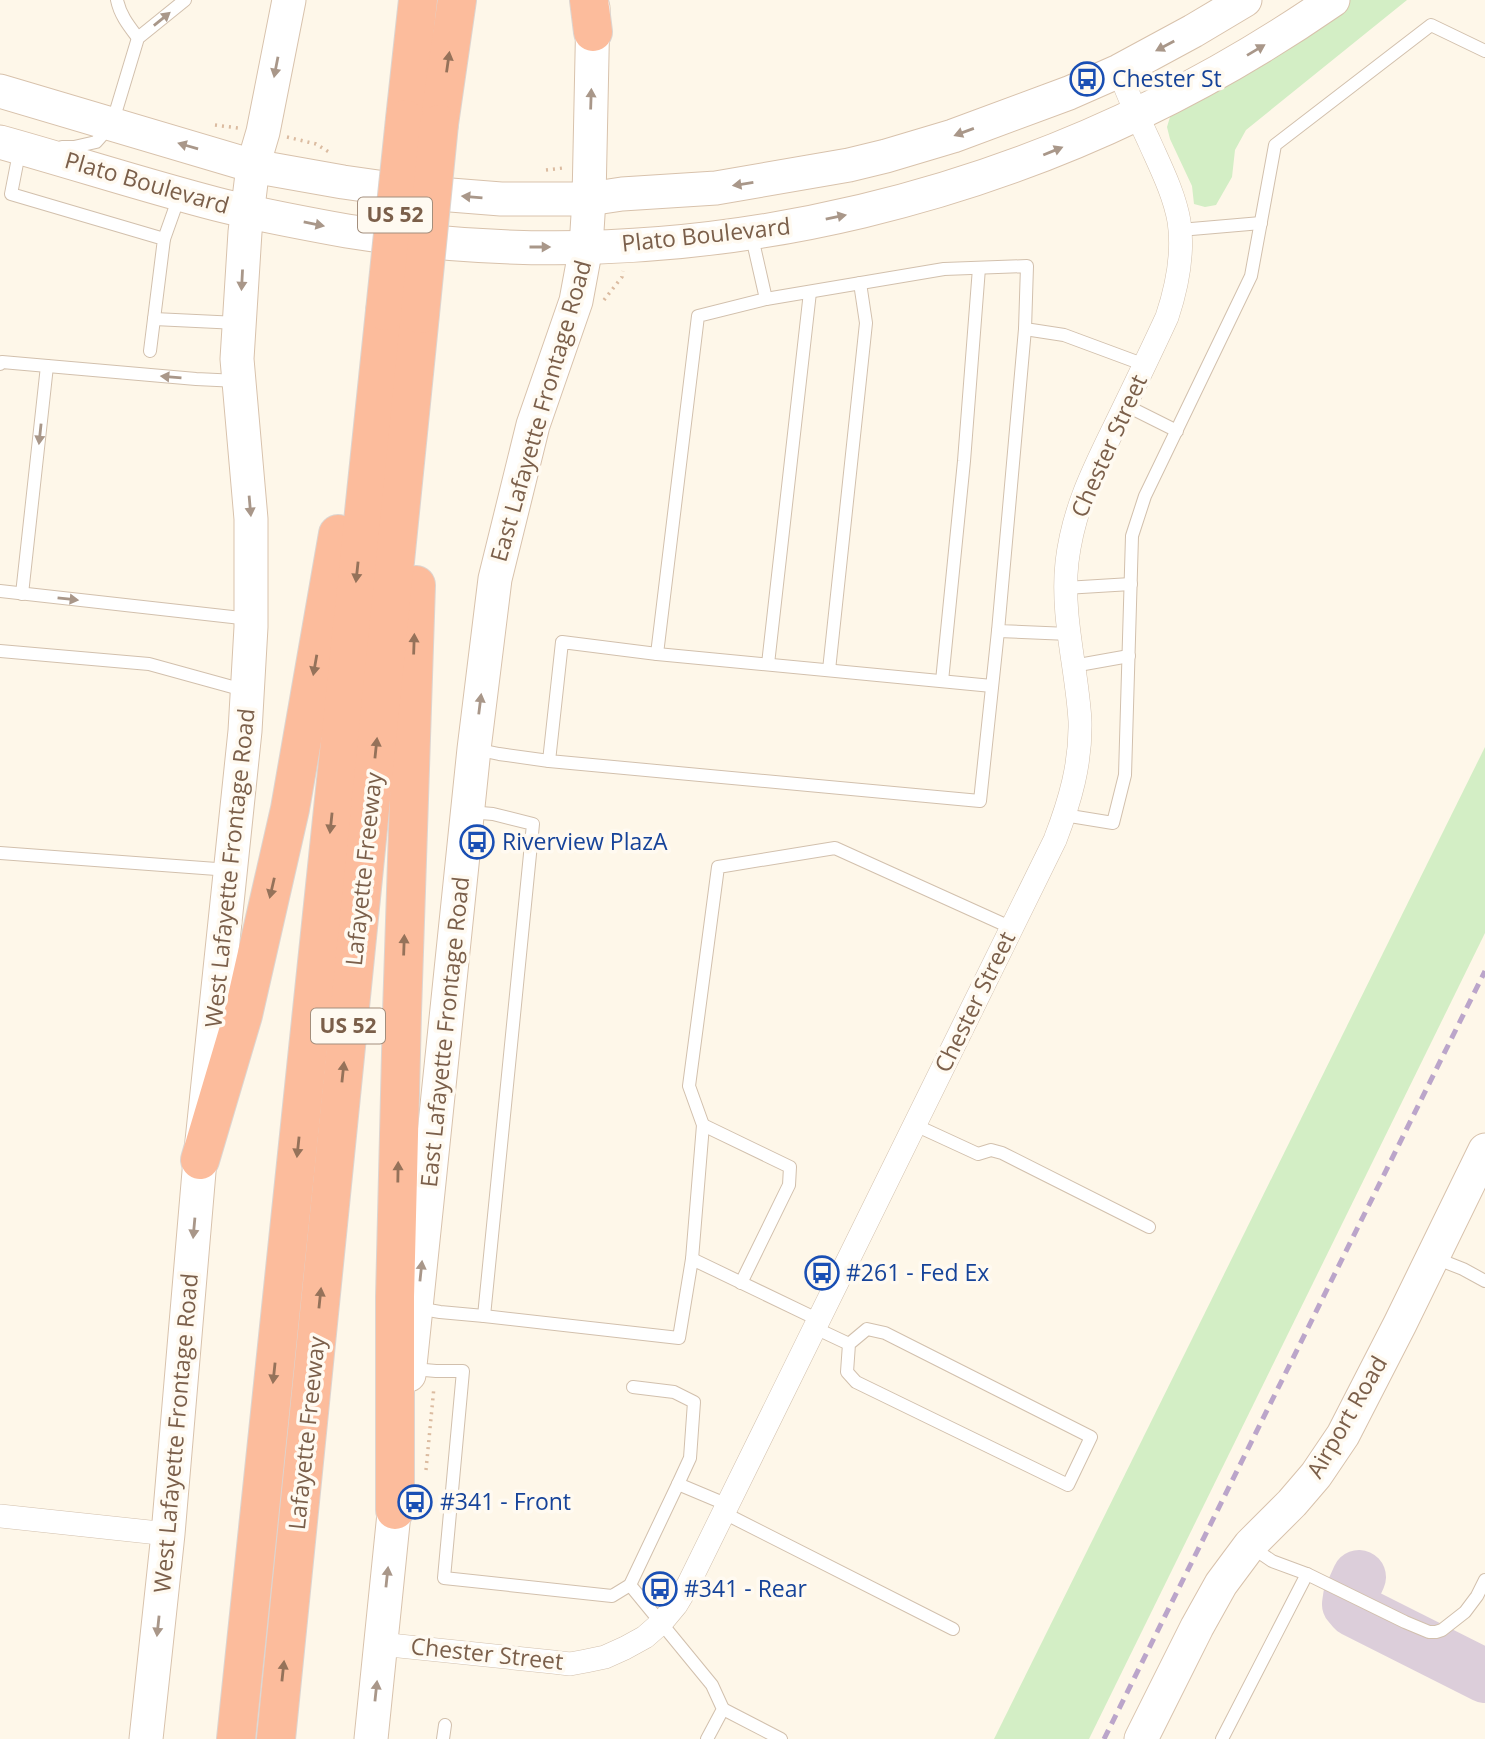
<svg xmlns="http://www.w3.org/2000/svg" width="1485" height="1739" font-family="'Open Sans',sans-serif">
	<style>
		.green { fill: #d3eec5 }
		.lines { fill: none; stroke-linecap: round; stroke-linejoin: round }
		.taxiway { stroke: #dcceda; stroke-width: 54 }
		.lane-casing { stroke: #d2c0ad; stroke-width: 14 }
		.street-casing { stroke: #d2c0ad; stroke-width: 24 }
		.secondary-casing { stroke: #d8c2ac; stroke-width: 35 }
		.highway-casing { stroke: #ddd5d0; stroke-width: 40 }
		.path { stroke: #dbbba0; stroke-width: 3.5; stroke-dasharray: 2 5; stroke-linecap: butt }
		.lane { stroke: #fff; stroke-width: 12 }
		.street { stroke: #fff; stroke-width: 23 }
		.secondary { stroke: #fff; stroke-width: 33 }
		.highway { stroke: #fcbc9c; stroke-width: 38 }
		.rail { stroke: #bba5ca; stroke-width: 5; stroke-dasharray: 10 7; stroke-linecap: butt }
		.highway-bridge-casing { stroke: #ddd5d0; stroke-width: 40; stroke-linecap: butt }
		.highway-bridge { stroke: #fcbc9c; stroke-width: 38 }
		.oneway { fill: #a99789 }
		.oneway2 { fill: #95725a }
		.labels { text-anchor: middle; stroke-width: 7; stroke-linejoin: round; paint-order: stroke }
		.shield { fill: #fffaf1; stroke: #a38e7c; stroke-width: 2 }
		.shield-label { font-size: 21px; font-weight: bold; fill: #7b5f4a }
		.transit-label { font-size: 23px; fill: #164399; stroke: #fffaf1; text-anchor: start }
		.street-label { font-size: 23px; fill: #7b5f4a; stroke: #fffaf1 }
	</style>
	<rect width="100%" height="100%" fill="#fef7e9"/>
	<g class="green">
		<polygon points="1350,0 1407,0 1246,130 1235,150 1232,177 1216,205 1205,207 1194,204 1192,186 1170,139 1167,127 1170,117 1182,104 1337,9"/>
		<polygon points="1485,747 1485,933 1089,1739 994,1739"/>
	</g>
	<g class="lines">
		<polyline class="taxiway" points="1359,1577 1350,1597 1349,1604 1354,1610 1485,1676"/>
		<defs>
			<g id="lane">
				<path d="M117,0C120,15 129,26 138,38"/>
				<polyline points="62,147 74,147 96,142 112,124 138,38 185,0"/>
				<polyline points="20,148 11,194 164,239 150,351"/>
				<polyline points="1180,230 1261,223"/>
				<polyline points="751,233 766,299 698,316 657,654 562,642 549,761 980,801 998,631"/>
				<polyline points="164,239 180,194"/>
				<polyline points="766,299 944,269 1027,266 1025,329 1064,335 1145,365"/>
				<polyline points="154,319 238,323"/>
				<polyline points="1025,329 998,631 1069,634"/>
				<polyline points="0,364 2,362 196,379 238,381"/>
				<polyline points="1125,405 1177,431"/>
				<polyline points="1065,588 1131,584"/>
				<polyline points="0,591 250,619"/>
				<polyline points="22,594 47,366"/>
				<polyline points="0,651 149,664 247,691"/>
				<polyline points="657,654 992,686"/>
				<polyline points="768,664 810,292"/>
				<polyline points="1073,666 1129,656"/>
				<polyline points="829,670 866,323 860,283"/>
				<polyline points="942,681 964,461 979,268"/>
				<polyline points="475,749 499,754 549,761"/>
				<polyline points="469,812 493,814 533,824 484,1316"/>
				<polyline points="1064,815 1113,823 1125,775 1132,536 1145,496 1251,276 1275,145 1431,25 1485,51"/>
				<polyline points="0,853 230,870"/>
				<polyline points="703,1125 790,1167 789,1185 741,1283"/>
				<polyline points="915,1125 978,1154 991,1150 1002,1153 1149,1227"/>
				<polyline points="1435,1258 1463,1269 1485,1281"/>
				<polyline points="692,1259 703,1125 689,1086 718,867 835,848 1012,928"/>
				<polyline points="417,1308 440,1312 484,1316 679,1338 692,1259 819,1320"/>
				<polyline points="815,1328 849,1344 847,1372 856,1382 1068,1485 1091,1437 885,1333 867,1329 849,1344"/>
				<polyline points="413,1369 436,1371 463,1371 444,1578 612,1596 630,1585 678,1484"/>
				<polyline points="633,1387 674,1392 694,1402 690,1458 678,1484 728,1505"/>
				<polyline points="724,1513 953,1629"/>
				<polyline points="1250,1546 1272,1561 1307,1574 1405,1622 1429,1632 1436,1632 1442,1630 1465,1612 1477,1596 1485,1580"/>
				<polyline points="630,1585 712,1685 723,1709 707,1739"/>
				<polyline points="723,1709 781,1739"/>
				<polyline points="443,1739 445,1725"/>
				<polyline points="1222,1739 1307,1574"/>
			</g>
			<g id="street">
				<polyline points="0,1516 168,1534"/>
				<path d="M380,1644L553,1662L570,1664L586,1661L605,1657L625,1648L645,1637L661,1623L676,1605L688,1585L1055,840C1070,801 1081,764 1080,721C1077,668 1061,616 1067,562C1073,511 1092,473 1114,428C1132,391 1150,354 1167,317C1177,287 1184,254 1179,221C1174,193 1160,166 1149,141C1138,118 1128,94 1119,71"/>
			</g>
			<g id="secondary">
				<polyline points="0,91 253,166 343,182 413,192 501,199 589,199 622,194 716,188 849,165 886,156 953,136 1069,93 1119,71 1193,31 1245,0"/>
				<path d="M0,142C72,162 143,185 216,204C259,215 303,223 347,231C693,287 1046,199 1333,0"/>
				<polyline points="409,1375 474,749 495,579 533,425 576,301 586,247 589,199 593,8"/>
				<polyline points="146,1739 168,1534 200,1160 245,731 251,627 251,519 237,359 245,232 253,166 263,132 289,0"/>
				<polyline points="371,1739 397,1484"/>
				<polyline points="1141,1739 1197,1627 1221,1584 1250,1545 1292,1503 1316,1475 1343,1435 1400,1324 1485,1150"/>
			</g>
			<g id="highway">
				<polyline points="589,0 593,32"/>
				<polyline points="405,119 418,0"/>
				<polyline points="439,124 457,0"/>
				<polyline points="200,1160 243,1015 290,809 338,534"/>
				<polyline points="395,1510 395,1297 402,1013 416,585"/>
				<polyline points="236,1739 385,311"/>
				<polyline points="276,1739 420,314"/>
			</g>
		</defs>
		<use href="#lane" class="lane-casing"/>
		<use href="#street" class="street-casing"/>
		<use href="#secondary" class="secondary-casing"/>
		<use href="#highway" class="highway-casing"/>
		<g class="path">
			<polyline points="215,125 238,128"/>
			<polyline points="287,137 316,144 329,152"/>
			<polyline points="546,170 563,168"/>
			<polyline points="604,300 622,277 623,271"/>
			<polyline points="426,1470 434,1387"/>
		</g>
		<use href="#lane" class="lane"/>
		<use href="#street" class="street"/>
		<use href="#secondary" class="secondary"/>
		<use href="#highway" class="highway"/>
		<polyline class="rail" points="1104,1739 1485,971"/>
		<defs>
			<g id="highway-bridge">
				<polyline points="385,311 405,119"/>
				<polyline points="420,314 439,124"/>
			</g>
		</defs>
		<use href="#highway-bridge" class="highway-bridge-casing"/>
		<use href="#highway-bridge" class="highway-bridge"/>
	</g>
	<defs><path id="oneway-solid" d="M-6-.8H1V-3.2L6.5 0L1 3.2V.8H-6Z" transform="scale(1.75)"/></defs>
	<g class="oneway">
		<use href="#oneway-solid" transform="translate(162 19) rotate(-39)"/>
		<use href="#oneway-solid" transform="translate(1165 46) rotate(152)"/>
		<use href="#oneway-solid" transform="translate(1256 50) rotate(-31)"/>
		<use href="#oneway-solid" transform="translate(276 67) rotate(101)"/>
		<use href="#oneway-solid" transform="translate(591 99) rotate(-88)"/>
		<use href="#oneway-solid" transform="translate(964 132) rotate(160)"/>
		<use href="#oneway-solid" transform="translate(188 146) rotate(-164)"/>
		<use href="#oneway-solid" transform="translate(1053 151) rotate(-22)"/>
		<use href="#oneway-solid" transform="translate(743 184) rotate(171)"/>
		<use href="#oneway-solid" transform="translate(472 197) rotate(-175)"/>
		<use href="#oneway-solid" transform="translate(836 217) rotate(-12)"/>
		<use href="#oneway-solid" transform="translate(314 224) rotate(11)"/>
		<use href="#oneway-solid" transform="translate(540 247)"/>
		<use href="#oneway-solid" transform="translate(242 280) rotate(93)"/>
		<use href="#oneway-solid" transform="translate(171 377) rotate(-175)"/>
		<use href="#oneway-solid" transform="translate(40 434) rotate(96)"/>
		<use href="#oneway-solid" transform="translate(250 506) rotate(85)"/>
		<use href="#oneway-solid" transform="translate(68 599) rotate(6)"/>
		<use href="#oneway-solid" transform="translate(480 704) rotate(-83)"/>
		<use href="#oneway-solid" transform="translate(194 1228) rotate(95)"/>
		<use href="#oneway-solid" transform="translate(421 1271) rotate(-84)"/>
		<use href="#oneway-solid" transform="translate(387 1577) rotate(-84)"/>
		<use href="#oneway-solid" transform="translate(158 1626) rotate(96)"/>
		<use href="#oneway-solid" transform="translate(376 1691) rotate(-84)"/>
	</g>
	<g class="oneway2">
		<use href="#oneway-solid" transform="translate(448 62) rotate(-82)"/>
		<use href="#oneway-solid" transform="translate(357 572) rotate(96)"/>
		<use href="#oneway-solid" transform="translate(414 644) rotate(-88)"/>
		<use href="#oneway-solid" transform="translate(315 665) rotate(100)"/>
		<use href="#oneway-solid" transform="translate(376 748) rotate(-84)"/>
		<use href="#oneway-solid" transform="translate(331 823) rotate(96)"/>
		<use href="#oneway-solid" transform="translate(272 888) rotate(103)"/>
		<use href="#oneway-solid" transform="translate(404 945) rotate(-88)"/>
		<use href="#oneway-solid" transform="translate(343 1072) rotate(-84)"/>
		<use href="#oneway-solid" transform="translate(298 1147) rotate(96)"/>
		<use href="#oneway-solid" transform="translate(398 1172) rotate(-89)"/>
		<use href="#oneway-solid" transform="translate(320 1298) rotate(-84)"/>
		<use href="#oneway-solid" transform="translate(274 1373) rotate(96)"/>
		<use href="#oneway-solid" transform="translate(283 1671) rotate(-84)"/>
	</g>
	<defs>
		<symbol id="bus-ring" viewBox="-11 -11 22 22"><circle r="9.5" fill="#fffaf1" stroke="#1a4fb4" stroke-width="1.5"/><path d="M-5-6H5V4H4V6H2V4H-2V6H-4V4H-5ZM-3.5-4V0h7V-4ZM-3.5 1.2v1.5H-2V1.2ZM2 1.2v1.5H3.5V1.2Z" fill="#1a4fb4"/></symbol>
	</defs>
	<g fill-rule="evenodd">
		<use href="#bus-ring" x="1068" y="60" width="38" height="38"/>
		<use href="#bus-ring" x="458" y="823" width="38" height="38"/>
		<use href="#bus-ring" x="803" y="1254" width="38" height="38"/>
		<use href="#bus-ring" x="396" y="1483" width="38" height="38"/>
		<use href="#bus-ring" x="641" y="1570" width="38" height="38"/>
	</g>
	<g class="labels">
		<g class="shield">
			<rect x="358" y="197.5" width="74" height="35" rx="5"/>
			<rect x="311" y="1008.5" width="74" height="35" rx="5"/>
		</g>
		<g class="shield-label">
			<text x="395" y="222">US 52</text>
			<text x="348" y="1033">US 52</text>
		</g>
		<g class="transit-label">
			<text x="1112" y="87">Chester St</text>
			<text x="502" y="850">Riverview PlazA</text>
			<text x="846" y="1281">#261 - Fed Ex</text>
			<text x="440" y="1510">#341 - Front</text>
			<text x="684" y="1597">#341 - Rear</text>
		</g>
		<g class="street-label">
			<text transform="translate(147 183) rotate(16)" y="8">Plato Boulevard</text>
			<text transform="translate(706 235) rotate(-6)" y="8">Plato Boulevard</text>
			<text transform="translate(541 411) rotate(-74)" y="8">East Lafayette Frontage Road</text>
			<text transform="translate(1109 446) rotate(-66)" y="8">Chester Street</text>
			<text transform="translate(230 868) rotate(-84)" y="8">West Lafayette Frontage Road</text>
			<text transform="translate(364 869) rotate(-84)" y="8">Lafayette Freeway</text>
			<text transform="translate(975 1002) rotate(-64)" y="8">Chester Street</text>
			<text transform="translate(445 1032) rotate(-84)" y="8">East Lafayette Frontage Road</text>
			<text transform="translate(1347 1417) rotate(-60)" y="8">Airport Road</text>
			<text transform="translate(176 1433) rotate(-85)" y="8">West Lafayette Frontage Road</text>
			<text transform="translate(307 1433) rotate(-84)" y="8">Lafayette Freeway</text>
			<text transform="translate(487 1654) rotate(6)" y="8">Chester Street</text>
		</g>
	</g>
</svg>
